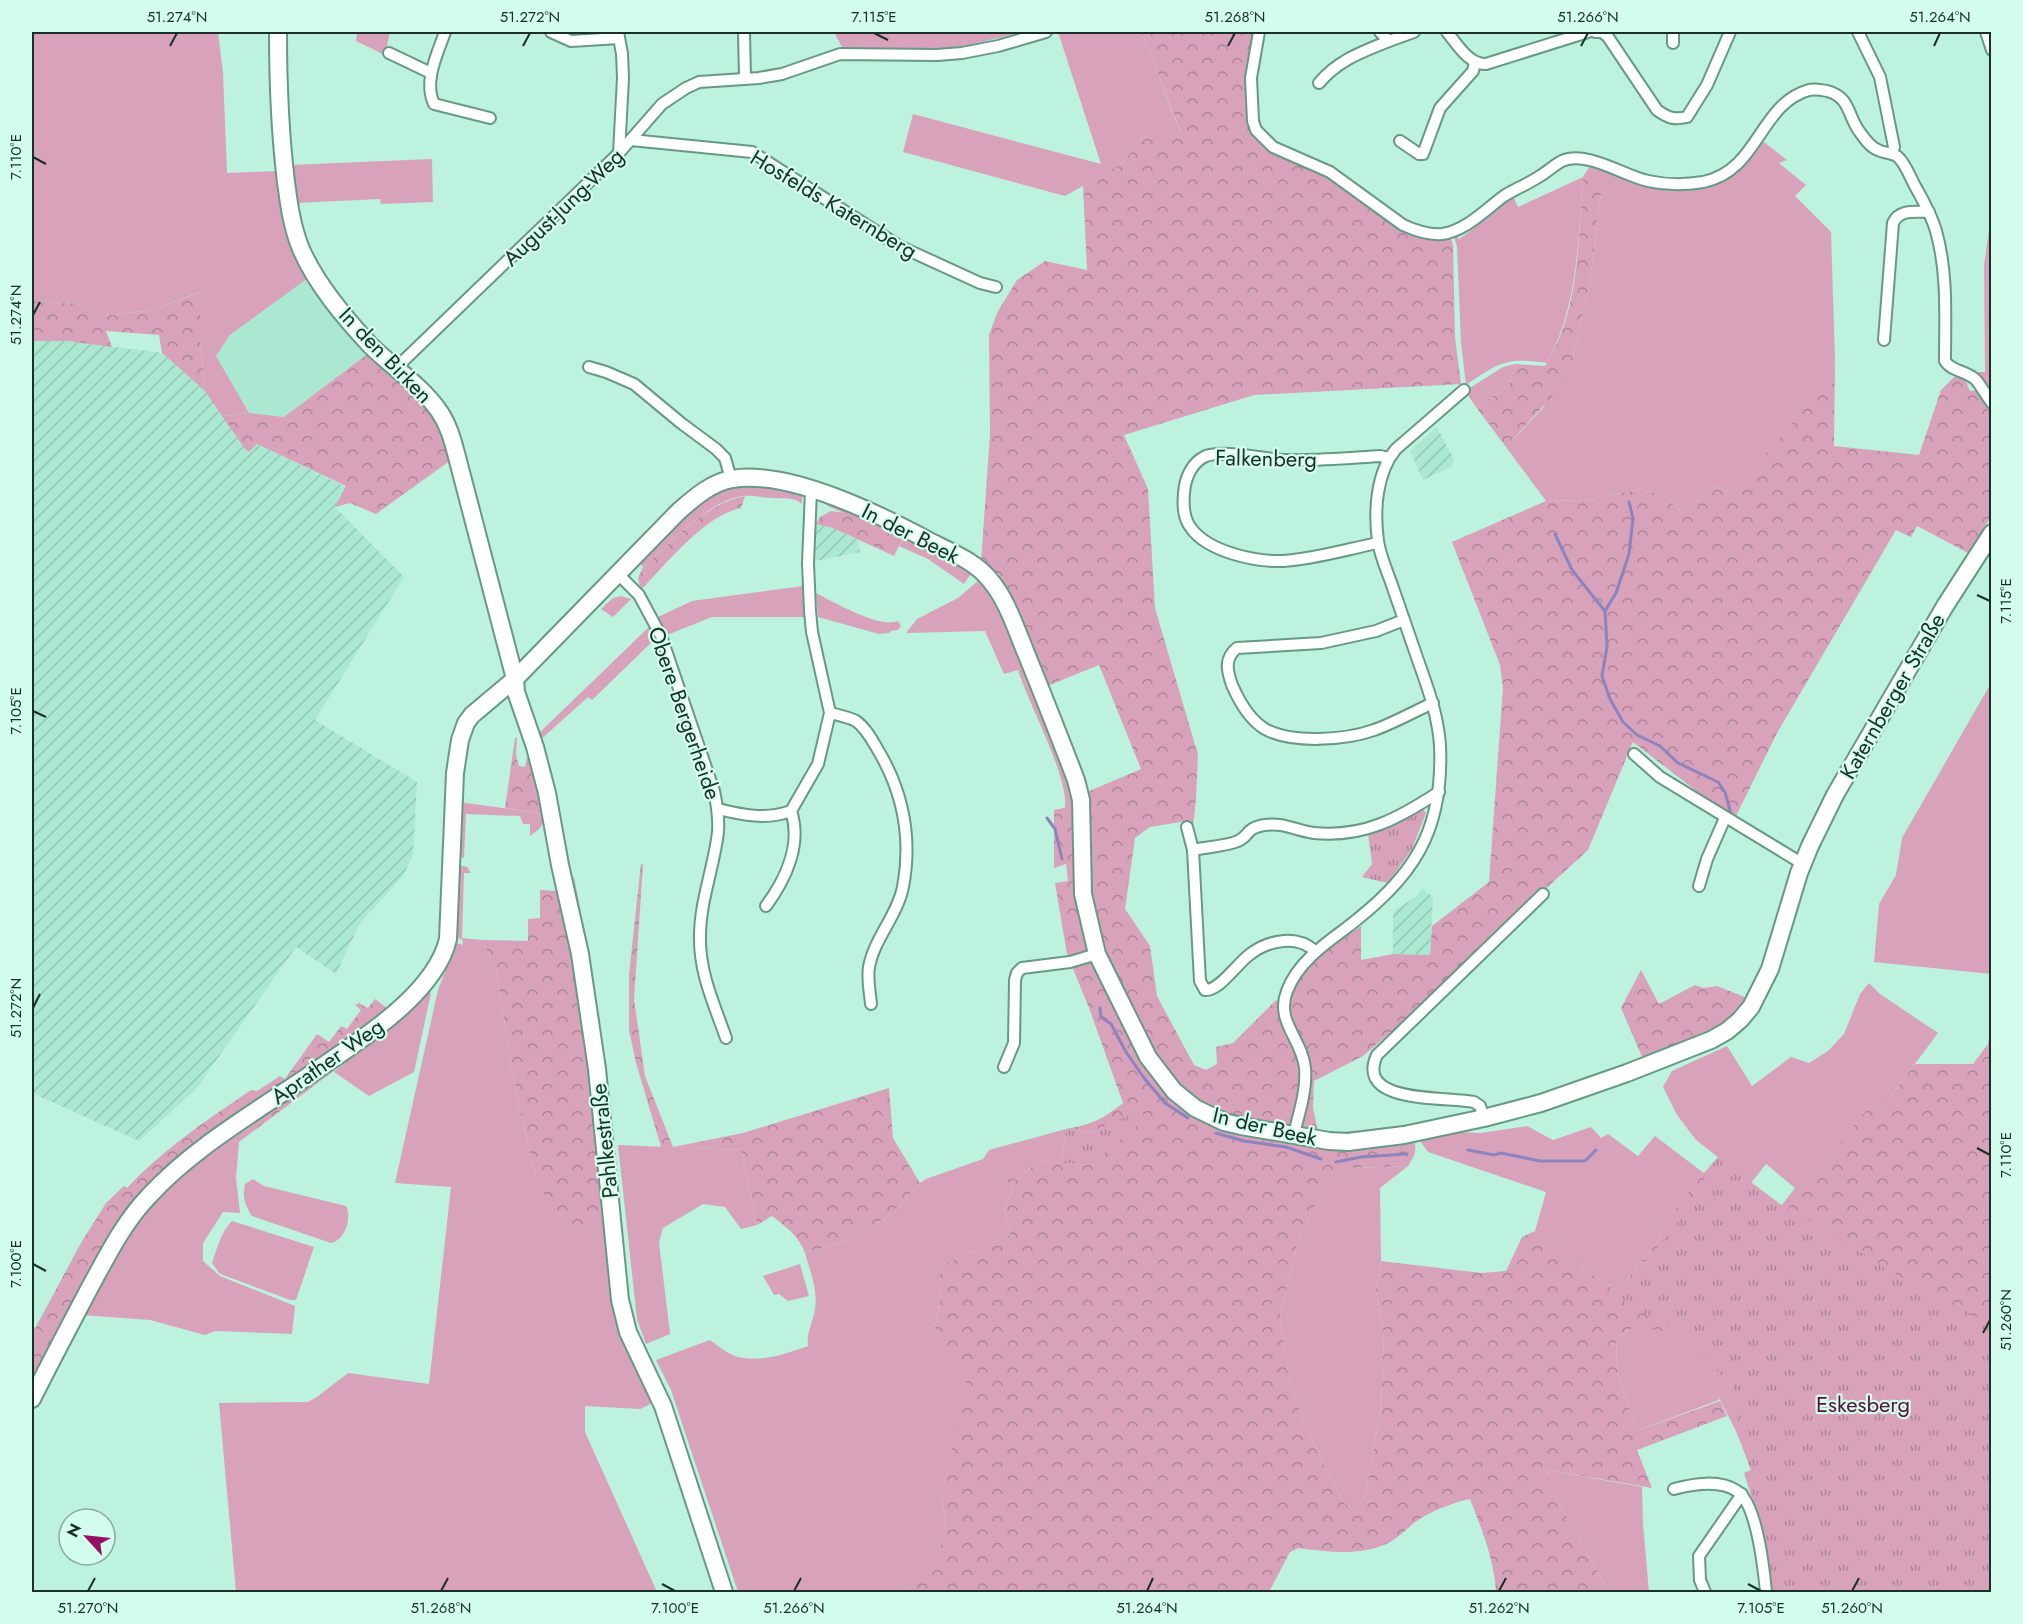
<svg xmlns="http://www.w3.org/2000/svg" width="2023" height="1624" font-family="Jost,sans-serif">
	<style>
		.built { fill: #abe8d1 }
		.industrial { fill: url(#industrial-furrows) }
		.green { fill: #d8a2bb }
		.forest { fill: url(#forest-crowns) }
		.park { fill: url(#park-tufts) }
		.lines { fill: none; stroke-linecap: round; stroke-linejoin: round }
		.stream { stroke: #8c85bd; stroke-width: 3 }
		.street-casing { stroke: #669986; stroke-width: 14 }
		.secondary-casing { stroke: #669986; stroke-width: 20 }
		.street { stroke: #fff; stroke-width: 10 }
		.secondary { stroke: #fff; stroke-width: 16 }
		.ticks { fill: none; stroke: #1a2f28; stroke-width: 2 }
		.labels { text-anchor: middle; stroke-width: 4.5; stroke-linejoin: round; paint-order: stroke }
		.street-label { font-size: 22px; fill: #1a2f28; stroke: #d3fdec }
		.park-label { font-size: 22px; fill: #580f3a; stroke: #d3fdec }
		.neatline { fill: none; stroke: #1a2f28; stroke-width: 2 }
		.ticks-label { font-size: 15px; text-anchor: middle; fill: #1a2f28 }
	</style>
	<defs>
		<pattern id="industrial-furrows" width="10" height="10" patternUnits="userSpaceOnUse" patternTransform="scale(1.5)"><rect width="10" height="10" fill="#abe8d1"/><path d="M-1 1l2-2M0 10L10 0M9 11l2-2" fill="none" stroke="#93c7b3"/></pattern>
		<pattern id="forest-crowns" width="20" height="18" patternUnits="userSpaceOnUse" patternTransform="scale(1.5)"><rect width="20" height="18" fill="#d8a2bb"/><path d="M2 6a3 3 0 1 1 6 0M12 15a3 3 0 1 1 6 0" fill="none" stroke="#ae8498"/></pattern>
		<pattern id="park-tufts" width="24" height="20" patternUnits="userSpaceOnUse" patternTransform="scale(1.5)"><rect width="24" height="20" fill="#d8a2bb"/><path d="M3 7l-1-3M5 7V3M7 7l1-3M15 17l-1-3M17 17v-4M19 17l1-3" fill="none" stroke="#ae8498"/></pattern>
	</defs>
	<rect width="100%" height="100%" fill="#bdf2de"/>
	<polygon class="built" points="308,278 369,353 284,417 249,413 216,356 230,335"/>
	<g class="industrial">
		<polygon points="32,341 68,341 162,353 205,391 249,452 257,444 346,487 335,507 404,577 315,720 417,782 413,855 403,876 360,923 336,974 296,947 196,1089 139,1141 32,1093"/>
		<polygon points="1437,427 1454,460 1451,467 1423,480 1410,451"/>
		<polygon points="816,524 833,528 858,540 860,552 815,561"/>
		<polygon points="1422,889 1433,897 1430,955 1393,954 1393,916 1395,910 1417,896"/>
	</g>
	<g class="green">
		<polygon points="32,32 218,32 223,73 227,173 278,171 295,258 308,278 230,335 216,356 249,413 222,416 205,391 200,340 199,292 154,310 103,316 78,304 32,301"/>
		<polygon points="357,32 390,32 385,55 356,41"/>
		<polygon points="834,32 1022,32 969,45 940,49 843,49"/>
		<polygon points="1058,32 1142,32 1180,132 1142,137 1122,164 1065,196 903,152 913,114 1101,164"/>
		<path d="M1760,139L1787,160L1779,163L1806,185L1795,196L1831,232L1835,359L1816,397L1730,494L1717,485L1682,513L1664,495L1640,489L1587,500L1546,501L1506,447L1543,408L1573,355L1589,288L1602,186L1583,178C1578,241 1578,306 1547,363C1505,357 1499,363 1466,385L1461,343L1457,247L1453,234L1456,233L1459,239L1476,227L1474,219L1512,194L1518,207L1583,177L1591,164L1638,184L1682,189L1720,183L1742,166Z"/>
		<polygon points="432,159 433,202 381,204 380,199 296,203 290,165"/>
		<polygon points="1991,216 1991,391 1977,372 1985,372 1984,265"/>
		<polygon points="1515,364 1509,386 1476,407 1465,391 1503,367"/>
		<path d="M764,483L802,495V504C794,496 782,499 772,498C763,498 753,495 744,496C710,499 668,545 643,567L638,562L681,515L722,488Z"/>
		<polygon points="827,501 869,515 972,572 964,584 928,559 899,546 903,539 828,506 824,503"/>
		<path d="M979,580L997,599L1079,804L1065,808C1069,777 1028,703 1018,670L1004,674L985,631L906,633L917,619L958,598Z"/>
		<polygon points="803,586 806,617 712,617 667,635 658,617 692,601"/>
		<path d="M816,593C834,602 880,629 898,621L901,626L898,630L891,631L889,633L879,634L818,617Z"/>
		<polygon points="621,596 631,599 613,617 601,609 613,598"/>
		<polygon points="649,627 655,639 592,700 588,697 539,741 537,735"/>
		<polygon points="1991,683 1991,974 1874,962 1879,904 1896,875 1902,838"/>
		<path d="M459,802L545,814C543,826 540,829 530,836V824H523L520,816L466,814L464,858L459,856Z"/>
		<polygon points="462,866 467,867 471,873 464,873 462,938 482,940 496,971 516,1093 536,1177 608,1227 655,1402 640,1409 585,1406 585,1432 657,1592 236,1592 219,1403 308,1402 317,1397 348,1373 429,1384 451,1187 395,1183 438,990 452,953 454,942 463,945 462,939 453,937 457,869"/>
		<polygon points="1869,983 1880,994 1938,1033 1882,1108 1873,1102 1991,1592 1752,1472 1736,1431 1718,1396 1719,1400 1636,1431 1617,1372 1616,1338 1634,1327 1733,1241 1781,1206 1795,1188 1766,1164 1751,1183 1696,1140 1677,1115 1663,1087 1672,1071 1727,1046 1752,1086 1791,1057 1809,1063 1828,1051 1844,1034 1860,994"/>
		<polygon points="426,989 431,993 414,1072 369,1096 334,1072 384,1030"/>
		<polygon points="1527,1126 1553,1140 1591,1127 1601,1138 1608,1134 1638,1156 1655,1136 1705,1174 1660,1228 1661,1237 1617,1292 1535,1231 1546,1192 1428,1152 1421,1142 1423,1138 1450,1132 1481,1133"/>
		<path d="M1066,1129L1062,1163L1037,1161L1018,1180L1003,1178L1014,1189L1004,1208L1010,1235L938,1267L942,1287L935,1328L968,1384L941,1496L946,1520L938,1559L904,1592H738L671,1390L656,1360L710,1340C718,1346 728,1354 738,1357C764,1362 785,1354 808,1346C806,1332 813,1323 815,1309C818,1290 810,1271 805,1253L849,1240L891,1215L920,1183L926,1179L983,1159L989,1150Z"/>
		<path d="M225,1139L239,1142L236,1178L240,1213L223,1212L203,1243V1261L220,1276L295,1306L292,1334L215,1331L205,1335L150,1320L81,1315C101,1279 121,1236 147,1204C169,1179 199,1159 225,1139Z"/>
		<polygon points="618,1145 741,1150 757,1225 741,1229 725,1207 703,1204 663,1228 659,1242 670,1334 646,1344 637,1319"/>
		<polygon points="1408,1166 1380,1188 1381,1261 1376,1290 1384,1335 1381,1406 1366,1494 1359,1505 1351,1508 1345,1504 1324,1466 1304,1422 1290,1386 1280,1317 1299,1237 1322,1192 1351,1168"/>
		<path d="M253,1179L264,1186L346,1206C352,1218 345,1240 331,1243L252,1216C245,1206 242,1196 245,1184Z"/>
		<path d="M232,1221L314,1247L296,1300H290L223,1275L219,1273L212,1263C217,1248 221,1232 232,1221Z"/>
		<polygon points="800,1264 809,1296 788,1301 779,1294 774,1295 763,1276"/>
		<polygon points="1547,1470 1642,1487 1643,1524 1649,1592 1609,1592 1549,1485"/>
	</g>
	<g class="forest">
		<path d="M1142,32H1254L1247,78L1249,127L1350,190L1357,199L1373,212L1376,210L1386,217L1450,235L1453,245L1455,337L1461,384L1254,395L1124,435L1148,489L1155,608L1198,755L1196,799L1192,837L1187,821L1150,827L1135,838L1125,909L1150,946L1157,996L1194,1065L1206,1070L1217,1064L1216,1047L1233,1043L1275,1001L1290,995L1312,961L1361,926V960L1393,954L1430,955L1432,926L1489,882L1503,687L1500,665L1452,542L1546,501L1587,500L1640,489L1664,495L1682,513L1717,485L1730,494L1815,397L1835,359L1834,446L1919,455L1941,390L1956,375L1965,379L1970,391L1976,390L1991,413V517L1982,530L1983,534L1970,554L1917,526L1911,537L1896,530L1777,733L1734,820L1633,742L1588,850L1504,927L1448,983L1363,1056L1314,1081L1313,1108L1318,1132H1341L1401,1126C1417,1139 1420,1149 1408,1166L1351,1168L1322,1192L1299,1237L1280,1317L1290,1386L1304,1422L1324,1466L1345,1504L1351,1508L1359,1505L1366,1494L1381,1406L1384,1335L1376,1290L1381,1261L1481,1273L1506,1271L1522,1237L1535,1231L1617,1292L1661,1237L1660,1228L1711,1165L1733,1241L1670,1332L1634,1327L1616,1338L1617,1372L1636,1431L1720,1401L1727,1416L1637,1450L1652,1488L1547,1470L1549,1485L1609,1592H1496C1494,1559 1482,1530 1470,1499C1455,1502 1437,1509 1423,1517C1410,1524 1400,1538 1386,1544C1359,1556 1328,1552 1299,1548L1290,1552L1269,1592H904L938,1558L946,1520L941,1496L967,1384L935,1328L942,1287L938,1267L1010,1235L1004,1208L1014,1189L1002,1177L1018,1180L1037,1161L1091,1165L1099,1128L1093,1133L1066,1129C1092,1124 1102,1120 1123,1103L1089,1008L1067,954L1055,883L1068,881L1066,864L1054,868V810L1087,803V792L1141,769L1099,665L1047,686L999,574L981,562L990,435L989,335L998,311L1017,280L1045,261L1087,270L1083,185L1122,164L1142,137L1180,131Z"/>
		<path d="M1583,177L1602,186L1589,288L1573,355L1581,361L1580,366L1506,447L1476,407L1509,386L1515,364L1545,366C1580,311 1578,240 1583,177Z"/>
		<polygon points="200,292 200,340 205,391 162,353 159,335 106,331 112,347 68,341 32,341 32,301 78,304 103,316 154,310"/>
		<polygon points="369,353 422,400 443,431 451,460 376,514 350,503 335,507 346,486 257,444 249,452 245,449 222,416 249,413 284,417"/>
		<path d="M745,496L741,508C705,515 666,564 641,590L638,578L643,567C674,540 704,504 745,496Z"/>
		<polygon points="831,511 846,513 903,538 894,556 833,528 816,524 820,517"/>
		<polygon points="515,738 517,738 516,755 519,766 525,767 527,757 532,763 545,814 505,808"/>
		<path d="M641,863L643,865L634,999L645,1076L673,1147L743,1133L889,1088L893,1138L920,1183L891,1215L849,1240L805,1253C800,1237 785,1226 772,1216L757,1225L741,1150L661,1147L636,1063L629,1030V975Z"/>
		<polygon points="574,877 595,987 582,1000 608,1227 563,1232 536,1177 516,1093 496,971 482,940 528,941 528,919 540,918 540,890 558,891"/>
		<path d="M1641,970L1659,1004L1695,985L1703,988L1717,986L1747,998C1744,1002 1742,1007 1739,1010C1723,1028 1667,1048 1643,1059L1621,1008Z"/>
		<polygon points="1989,973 1991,974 1991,1400 1787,1210 1873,1102 1882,1108 1915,1064 1973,1064 1988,1044 1990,1031"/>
		<path d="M375,999L388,1009L340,1047L347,1061L239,1142L225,1139L188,1166L148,1204L130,1229L81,1315L32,1408V1334L81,1243L106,1203L124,1186L127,1188C166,1147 204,1122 251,1090L257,1091L280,1076L285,1079L317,1034L329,1042L341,1026L347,1029L361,1010L355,1005L359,1003L368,1008Z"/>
	</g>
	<g class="park">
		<polygon points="1423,809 1426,813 1412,849 1388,883 1362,877 1372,864 1368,833"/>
		<polygon points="1139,1111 1146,1117 1091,1165 1062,1163 1066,1129 1093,1133 1099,1128"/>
		<polygon points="1718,1157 1784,1207 1811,1221 1897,1275 1972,1315 1991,1323 1991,1592 1771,1592 1761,1526 1744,1473 1751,1470 1737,1431 1735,1399 1732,1386 1681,1334 1616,1297 1702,1193 1704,1173"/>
	</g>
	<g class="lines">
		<g class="stream">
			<polyline points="1629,502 1633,518 1629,554 1616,593 1605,611 1607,647 1602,676 1610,699 1623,722 1637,735 1660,746 1678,763 1718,782 1725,792 1731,814"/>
			<polyline points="1555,534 1572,570 1604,610"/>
			<polyline points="1047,818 1055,829 1062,859"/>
			<polyline points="1100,1008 1101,1017 1111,1024 1126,1052 1144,1078 1165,1103 1188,1118"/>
			<polyline points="1216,1133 1244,1141 1286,1147 1321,1159"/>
			<polyline points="1468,1150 1494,1155 1501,1153 1540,1161 1585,1161 1596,1150"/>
			<polyline points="1336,1162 1361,1157 1407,1154"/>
		</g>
		<defs>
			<g id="street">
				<path d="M445,32C438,53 423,81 434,104L490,118"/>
				<polyline points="551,32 571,41 619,38"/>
				<polyline points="618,32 622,54 623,78 619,153"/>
				<polyline points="744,32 745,78"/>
				<path d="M1259,32L1251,78L1253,121L1256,130L1273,147L1330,172L1403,225C1414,230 1430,235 1442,234C1466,231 1486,209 1504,196C1515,189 1528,184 1540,176C1547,172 1554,165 1562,161C1587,150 1624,176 1648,181C1666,185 1685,185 1703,182C1759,171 1759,104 1809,90C1814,89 1822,90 1827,91C1850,97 1847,114 1859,131C1864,138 1870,147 1878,150C1885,154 1894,152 1899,158C1906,165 1910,177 1915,186C1923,200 1931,214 1936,231C1948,273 1945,318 1945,361C1951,371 1966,371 1975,379C1981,385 1986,396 1992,403"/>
				<polyline points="1380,32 1389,41 1414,32"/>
				<path d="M1447,32C1457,44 1469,65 1486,64L1588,32"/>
				<path d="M1595,32H1602L1608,37L1657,110C1668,118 1674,120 1687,117L1707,85L1730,32"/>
				<polyline points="1673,32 1673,43"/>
				<polyline points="1858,32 1880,77 1894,147 1892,154"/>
				<polyline points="1986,32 1992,50"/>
				<polyline points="389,53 431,73"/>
				<path d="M1319,83C1338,60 1362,52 1389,41"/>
				<polyline points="631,140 752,152 899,246 980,283 996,287"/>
				<polyline points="1400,141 1419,154 1423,154 1440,108 1473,71 1475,62"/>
				<path d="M1884,340L1893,223C1899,209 1915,212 1929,212"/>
				<polyline points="589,367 606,372 634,384 681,423 716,449 725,458 731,479"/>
				<polyline points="396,368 619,153 662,104 686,88 699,82 759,78 782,74 840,54 937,55 962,53 998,46 1046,32"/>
				<path d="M1378,543C1347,549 1315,559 1283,561C1256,562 1208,552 1191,528C1183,518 1183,505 1184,493C1185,478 1192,462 1206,456C1225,449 1267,460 1288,460C1319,461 1349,458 1380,456L1389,458"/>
				<path d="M618,574L639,595L661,636L714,791C717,805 719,819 718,832C714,867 700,901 700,936C699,972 714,1004 726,1038"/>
				<path d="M1404,620L1376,631L1321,643L1237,648C1224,658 1227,671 1232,685C1239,701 1250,720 1265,729C1292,744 1346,740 1374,730C1394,723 1413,712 1433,703"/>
				<path d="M830,713C838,715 848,717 856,721C866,728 872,740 878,750C903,792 912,839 903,887C897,916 874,939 869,967C867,979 870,992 871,1004"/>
				<polyline points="1634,754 1660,777 1803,864"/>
				<path d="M718,809C742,815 767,820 791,811L818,764L830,713L812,632L810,611L808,563L811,490"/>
				<path d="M1187,827L1193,850L1200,981L1205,990C1219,991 1237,964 1249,955C1259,947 1271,942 1284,941C1296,940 1306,943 1315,951"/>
				<path d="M1193,850C1206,847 1227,846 1238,841C1250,836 1245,828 1265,825C1283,822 1297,831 1314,833C1364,838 1399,818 1439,792"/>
				<polyline points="1699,886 1707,859 1725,818"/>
				<path d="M766,906C786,879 802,844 791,811"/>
				<polyline points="1004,1067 1014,1043 1015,980 1017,973 1022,968 1070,962 1097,954"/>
				<path d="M1484,1118L1480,1106L1474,1102C1447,1096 1354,1105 1377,1055L1543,894"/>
				<path d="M1294,1134C1299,1113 1307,1090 1305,1068C1302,1039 1275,1021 1287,991C1297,964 1323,945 1345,929C1413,877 1444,833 1440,745C1438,717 1429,691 1420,666C1411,640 1402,614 1393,588C1388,573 1380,556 1378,541C1374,511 1376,473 1396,449L1464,390"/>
				<path d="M1674,1489C1693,1484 1719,1479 1737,1491C1757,1503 1764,1571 1766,1592"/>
				<polyline points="1705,1592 1700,1580 1699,1556 1742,1494"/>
			</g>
			<g id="secondary">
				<path d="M278,32C278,81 280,133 286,182C289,205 292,227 301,249C316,284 344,317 370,345C392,367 421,385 439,411C448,424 452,438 456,453L515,679L516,692L535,747L547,793L560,865L580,954L597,1069L620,1300L628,1332L663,1406L724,1592"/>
				<path d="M32,1399C50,1363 69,1327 88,1291C106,1258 123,1223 149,1196C193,1148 255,1112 308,1076C354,1044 435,996 448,939L455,773L460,740L466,723L472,715L515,679L679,511C694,498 712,482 732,479C790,469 883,516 933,543C953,553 976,562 990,580C1007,600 1016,629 1026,653C1043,695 1060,738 1076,780L1081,800L1083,894L1097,954L1148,1057L1174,1091L1195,1108L1224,1122L1241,1126L1329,1141L1348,1142L1404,1135L1484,1118L1541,1103L1627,1073L1711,1040L1727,1031L1740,1020L1751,1007L1770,969L1799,873L1810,846L1835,795L1945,606L1992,533"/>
			</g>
		</defs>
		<use href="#street" class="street-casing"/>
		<use href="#secondary" class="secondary-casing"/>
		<use href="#street" class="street"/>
		<use href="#secondary" class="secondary"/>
	</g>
	<path class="ticks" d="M874,33L888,40M170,46L177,33M523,46L530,33M1228,46L1235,33M1581,46L1588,33M1934,46L1940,33M33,157L46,164M33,315L40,302M1977,595L1990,601M33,711L46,717M33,1008L40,994M1977,1148L1990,1155M33,1264L46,1271M1983,1333L1990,1320M662,1584L675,1591M1748,1584L1761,1591M88,1591L95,1578M441,1591L448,1578M794,1591L801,1578M1147,1591L1153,1578M1499,1591L1506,1578M1852,1591L1859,1578"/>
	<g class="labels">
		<g class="street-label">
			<text transform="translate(834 204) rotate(31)" y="8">Hosfelds Katernberg</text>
			<text transform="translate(563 207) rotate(-44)" y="8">August-Jung-Weg</text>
			<text transform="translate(386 355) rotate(46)" y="8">In den Birken</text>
			<text transform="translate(1266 458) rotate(1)" y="8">Falkenberg</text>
			<text transform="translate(911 533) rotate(27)" y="8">In der Beek</text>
			<text transform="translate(1892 696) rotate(-60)" y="8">Katernberger Straße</text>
			<text transform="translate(685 713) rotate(71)" y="8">Obere Bergerheide</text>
			<text transform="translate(327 1061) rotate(-35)" y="8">Aprather Weg</text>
			<text transform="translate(1265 1126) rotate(13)" y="8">In der Beek</text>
			<text transform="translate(604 1141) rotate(-96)" y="8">Pahlkestraße</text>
		</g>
		<g class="park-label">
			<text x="1863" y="1412">Eskesberg</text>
		</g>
	</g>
	<rect width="2023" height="1624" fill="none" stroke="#d3fdec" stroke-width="66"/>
	<g transform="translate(87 1537) rotate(297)"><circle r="28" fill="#d3fdec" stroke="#89ab9e" stroke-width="1.5"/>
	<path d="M0-4.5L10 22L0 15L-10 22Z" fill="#970f65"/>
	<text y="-9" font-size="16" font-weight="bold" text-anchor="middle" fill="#1a2f28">N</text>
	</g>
	<rect x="33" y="33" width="1957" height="1558" class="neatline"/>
	<g class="ticks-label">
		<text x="177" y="22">51.274°N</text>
		<text x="530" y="22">51.272°N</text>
		<text x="874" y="22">7.115°E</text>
		<text x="1235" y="22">51.268°N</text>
		<text x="1588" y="22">51.266°N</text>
		<text x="1940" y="22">51.264°N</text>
		<text transform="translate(16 157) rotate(-90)" y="5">7.110°E</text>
		<text transform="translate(16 315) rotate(-90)" y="5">51.274°N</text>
		<text transform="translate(2006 601) rotate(-90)" y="5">7.115°E</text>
		<text transform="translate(16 711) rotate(-90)" y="5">7.105°E</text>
		<text transform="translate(16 1008) rotate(-90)" y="5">51.272°N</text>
		<text transform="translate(2006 1155) rotate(-90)" y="5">7.110°E</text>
		<text transform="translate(16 1264) rotate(-90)" y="5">7.100°E</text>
		<text transform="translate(2006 1320) rotate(-90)" y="5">51.260°N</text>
		<text x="88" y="1613">51.270°N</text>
		<text x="441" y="1613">51.268°N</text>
		<text x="675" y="1613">7.100°E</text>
		<text x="794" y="1613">51.266°N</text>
		<text x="1147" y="1613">51.264°N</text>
		<text x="1499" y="1613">51.262°N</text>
		<text x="1761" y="1613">7.105°E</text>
		<text x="1852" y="1613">51.260°N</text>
	</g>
</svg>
